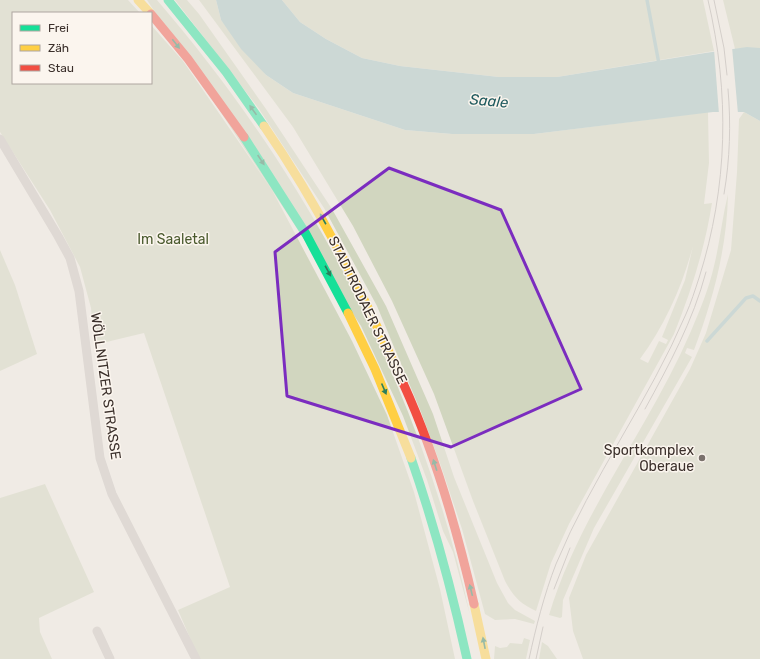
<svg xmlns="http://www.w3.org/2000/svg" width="760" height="659" font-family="Rubik,sans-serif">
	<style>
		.green { fill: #d1d6bf; fill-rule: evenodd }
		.water { fill: #a1c2c1 }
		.pier { fill: #f0ebe5 }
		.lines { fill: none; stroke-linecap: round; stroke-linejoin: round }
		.stream { stroke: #a1c2c1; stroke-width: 3.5 }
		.street { stroke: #c9c3be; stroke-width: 9 }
		.fast { stroke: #16e098; stroke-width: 9 }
		.slow { stroke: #ffcf43; stroke-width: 9 }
		.jam { stroke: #f24e42; stroke-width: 9 }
		.tram { stroke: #b1aca8; stroke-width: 1 }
		.oneway { fill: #2a7f5c }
		.marked { fill: none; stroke: #7b2cbf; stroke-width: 3; stroke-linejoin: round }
		.poi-dot { fill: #7a716c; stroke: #fbf5ee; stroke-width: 1.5 }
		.labels { text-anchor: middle; stroke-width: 3; stroke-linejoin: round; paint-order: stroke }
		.park-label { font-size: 14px; fill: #4a5a2e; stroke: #fbf5ee }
		.street-label { font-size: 14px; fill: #3b302b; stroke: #fbf5ee }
		.poi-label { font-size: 14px; fill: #3b302b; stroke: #fbf5ee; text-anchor: end }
		.water-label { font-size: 15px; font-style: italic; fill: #1f5a5e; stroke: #fbf5ee }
	</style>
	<rect width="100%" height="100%" fill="#f0ebe5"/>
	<g class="green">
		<polygon points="0,0 128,0 140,13 13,13 13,83 151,83 151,25 183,61 272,190 352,341 387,415 414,492 440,589 455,659 199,659 178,610 230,587 144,333 94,345 91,308 80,267 50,210 0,132"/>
		<path d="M147,0H157C308,175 421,388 470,615L453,552L443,531L427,480L403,416L361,326Z"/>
		<polygon points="175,0 187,0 199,14 266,109 332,209 386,306 433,414 454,477 497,583 508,603 515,610 535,621 534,624 515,619 495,620 485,614 462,529 441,466 421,412 377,306 324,208 259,109"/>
		<path d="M199,0H216L221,20L266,75L293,93L405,130L452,134H534L708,112L709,163L704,204L712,203C705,248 691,292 674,334L569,524L551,563L536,611C520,604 513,596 505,581L473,501L434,394L392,301L353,226L293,127ZM693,246L685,280L662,337L668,340L666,344L659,341L648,363L640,359C665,325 682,287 693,246Z"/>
		<polygon points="282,0 703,0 714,51 557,77 499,77 400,66 362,58 326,39 300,22"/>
		<polygon points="723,0 760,0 760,48 735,49"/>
		<polygon points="744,112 760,121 760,659 583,659 573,631 569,598 586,555 690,369 706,333 731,250 737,172 739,119"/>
		<path d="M728,194C727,248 713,300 694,350L687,348L685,353L692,357L594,528L563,600L562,617L560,618L549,615C580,512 649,429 691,331C700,310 709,288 714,266C720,242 722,218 728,194Z"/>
		<polygon points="0,250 15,285 37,354 0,371"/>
		<polygon points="45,484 94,592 39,618 40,632 52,659 0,659 0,498"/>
		<polygon points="524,638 530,640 526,659 494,659 495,646 500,648 507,647 510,643 522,644"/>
		<polygon points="542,642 548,646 557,659 539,659"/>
	</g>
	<polygon class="water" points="216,0 282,0 300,22 326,39 362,58 400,66 499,77 557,77 705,53 747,47 760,48 760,121 744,112 713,112 534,134 452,134 405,130 293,93 266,75 241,49 221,20"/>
	<polygon class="pier" points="732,47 738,114 719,114 714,49"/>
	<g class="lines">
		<g class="stream">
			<polyline points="647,0 659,64"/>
			<polyline points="707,341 746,298 753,296 760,301"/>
		</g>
		<g class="street">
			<polyline points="0,139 58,236 70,258 79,291 100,458 112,494 196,659"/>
			<polyline points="97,631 110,659"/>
		</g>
		<g class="fast">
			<polyline points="168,0 226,72 264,126"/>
			<polyline points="244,137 306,234 348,313"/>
			<path d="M411,458C434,524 452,591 467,659"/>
		</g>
		<g class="slow">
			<polyline points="138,0 150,13"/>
			<path d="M264,126C320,207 363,294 403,383"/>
			<polyline points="348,313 375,369 411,458"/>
			<polyline points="474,604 486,659"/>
		</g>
		<g class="jam">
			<polyline points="151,14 188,59 244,137"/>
			<path d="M403,383C435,453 457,529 474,604"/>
		</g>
		<g class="tram">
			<polyline points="714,0 724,48 727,75"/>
			<path d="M724,194C730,159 731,124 728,89"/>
			<path d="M645,409C669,365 693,321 706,272"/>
			<polyline points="554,589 570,548"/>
			<path d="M529,659C536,627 544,595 556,564C592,477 649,401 686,314C691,303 695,290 699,278C728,187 730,93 708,0"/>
			<polyline points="536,659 543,627"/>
		</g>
	</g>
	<defs><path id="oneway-solid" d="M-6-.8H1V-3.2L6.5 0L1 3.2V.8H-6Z"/></defs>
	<g class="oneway">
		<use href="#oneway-solid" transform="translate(176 44) rotate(52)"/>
		<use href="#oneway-solid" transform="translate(253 110) rotate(-125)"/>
		<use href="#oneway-solid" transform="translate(261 160) rotate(56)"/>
		<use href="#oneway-solid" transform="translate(323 219) rotate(-119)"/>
		<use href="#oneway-solid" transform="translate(328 271) rotate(61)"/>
		<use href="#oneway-solid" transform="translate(384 389) rotate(67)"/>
		<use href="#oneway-solid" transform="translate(435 465) rotate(-108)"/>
		<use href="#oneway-solid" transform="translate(471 590) rotate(-104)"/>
		<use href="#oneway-solid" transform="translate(484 643) rotate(-101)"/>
	</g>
	<path d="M0 0H760V659H0ZM389,168L501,210L581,389L451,447L287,396L275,252Z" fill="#f0ebe5" fill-opacity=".55" fill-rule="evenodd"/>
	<path class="marked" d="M389,168L501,210L581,389L451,447L287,396L275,252Z"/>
	<circle class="poi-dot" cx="702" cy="458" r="4"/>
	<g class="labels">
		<g class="park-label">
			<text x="173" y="244">Im Saaletal</text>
		</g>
		<g class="street-label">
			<text transform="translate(368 310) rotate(64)" y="5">STADTRODAER STRASSE</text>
			<text transform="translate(106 386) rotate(82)" y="5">WÖLLNITZER STRASSE</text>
		</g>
		<g class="poi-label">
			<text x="694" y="455">Sportkomplex<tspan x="694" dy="16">Oberaue</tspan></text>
		</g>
		<g class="water-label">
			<text transform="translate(489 101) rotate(5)" y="5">Saale</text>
		</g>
	</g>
	<rect x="12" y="12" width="140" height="72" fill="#fbf5ee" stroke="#aea6a0"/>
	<rect x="20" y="25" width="20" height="6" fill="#16e098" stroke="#aea6a0"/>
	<text x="48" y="32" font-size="12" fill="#3b302b">Frei</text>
	<rect x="20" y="45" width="20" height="6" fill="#ffcf43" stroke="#aea6a0"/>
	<text x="48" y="52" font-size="12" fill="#3b302b">Zäh</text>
	<rect x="20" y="65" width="20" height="6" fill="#f24e42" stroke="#aea6a0"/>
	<text x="48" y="72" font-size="12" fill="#3b302b">Stau</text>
</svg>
